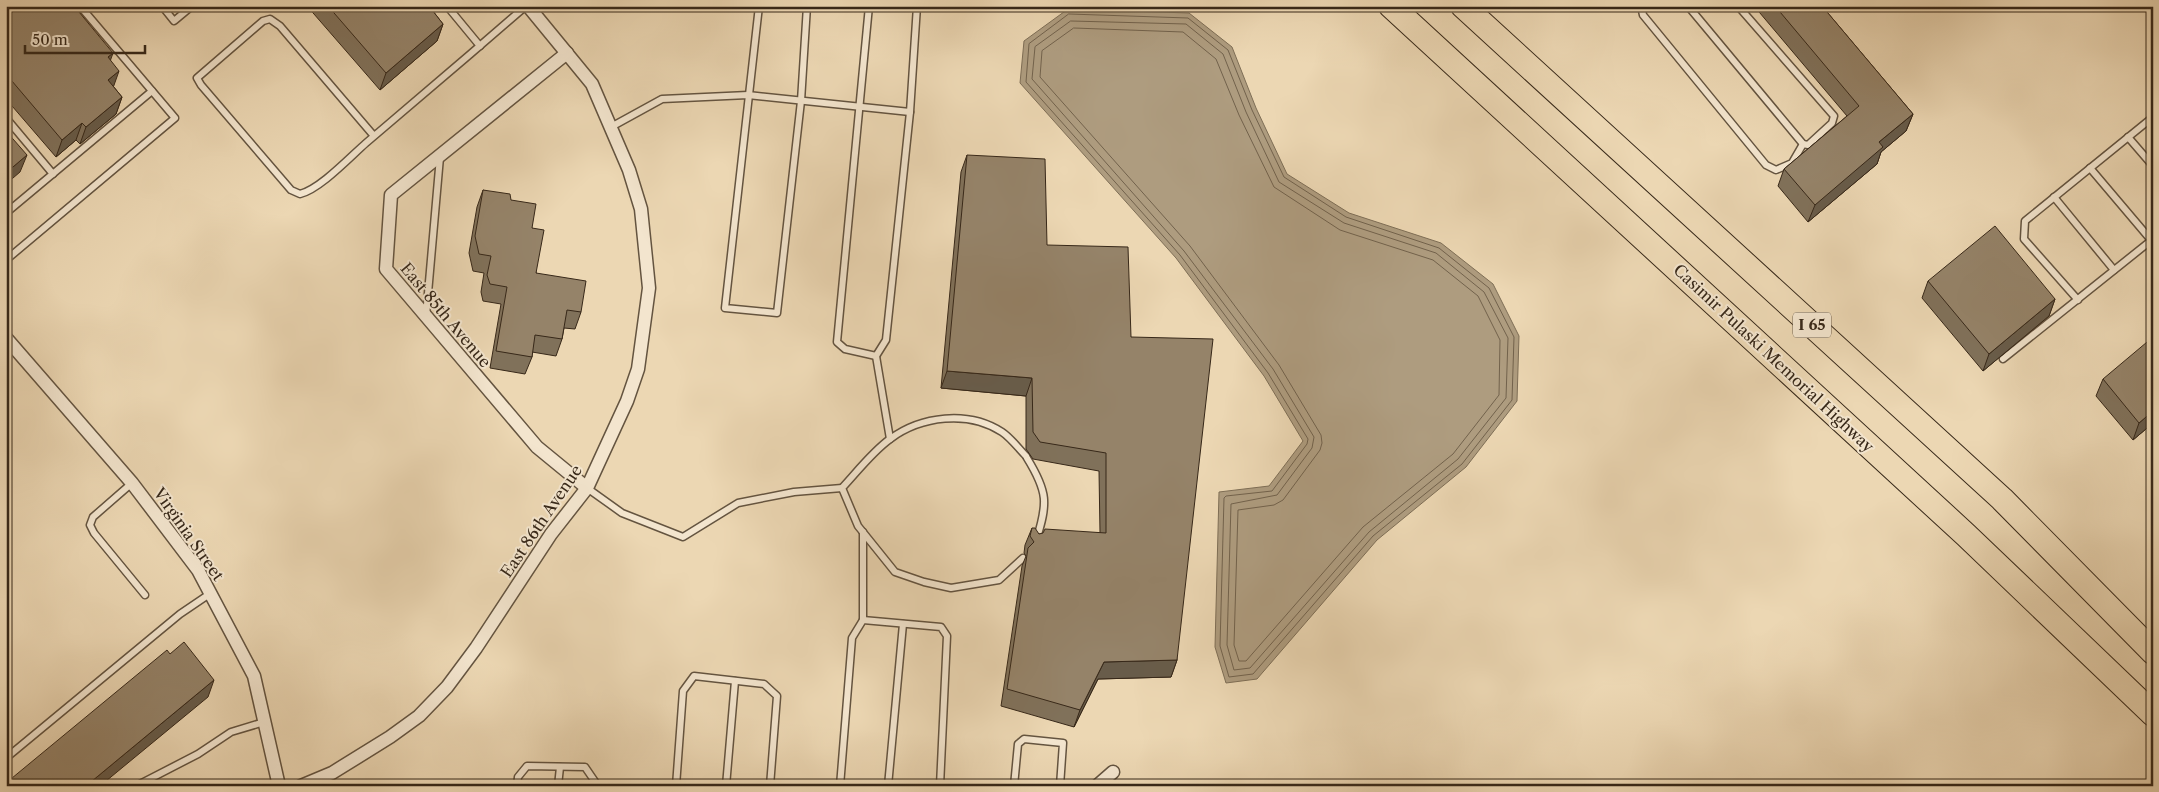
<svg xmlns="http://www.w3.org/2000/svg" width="2159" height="792" font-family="'Libre Caslon Text',serif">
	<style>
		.water { fill: #ae9c7f; stroke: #7e6e56 }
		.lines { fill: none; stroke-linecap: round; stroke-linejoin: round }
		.shore { stroke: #72624c; stroke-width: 1 }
		.service-casing { stroke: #645440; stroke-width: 9 }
		.minor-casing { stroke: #645440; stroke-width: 15 }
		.motorway-casing { stroke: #372819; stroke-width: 26 }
		.service { stroke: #f3e5ce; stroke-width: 6 }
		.minor { stroke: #f3e5ce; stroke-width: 12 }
		.motorway { stroke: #ecd7b3; stroke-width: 24 }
		.wall { fill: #80715a; stroke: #372819 }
		.shaded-wall { fill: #685c4a; stroke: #372819 }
		.building { fill: #958369; stroke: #372819 }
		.labels { text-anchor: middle; stroke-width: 4; stroke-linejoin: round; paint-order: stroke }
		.shield { fill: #f3e5ce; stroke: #6f614f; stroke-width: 1 }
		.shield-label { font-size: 15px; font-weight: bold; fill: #372819 }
		.street-label { font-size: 16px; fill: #372819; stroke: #f3e5ce }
	</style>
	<rect width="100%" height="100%" fill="#ecd7b3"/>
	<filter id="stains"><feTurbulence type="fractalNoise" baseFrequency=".004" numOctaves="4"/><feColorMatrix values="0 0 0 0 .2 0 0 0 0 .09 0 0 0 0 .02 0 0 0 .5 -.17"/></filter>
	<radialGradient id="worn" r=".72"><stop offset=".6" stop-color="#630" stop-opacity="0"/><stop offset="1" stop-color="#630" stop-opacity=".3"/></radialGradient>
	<polygon class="water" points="1068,9 1189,13 1232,47 1256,108 1287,174 1349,213 1441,243 1493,284 1519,336 1517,401 1466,467 1377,540 1257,679 1226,683 1215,647 1219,492 1269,486 1303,441 1264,376 1176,258 1020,83 1024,41"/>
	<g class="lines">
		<g class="shore">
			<polygon points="1069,14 1188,18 1228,50 1252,110 1284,177 1346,217 1439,248 1489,288 1514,337 1512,400 1462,464 1373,536 1253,674 1229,677 1220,646 1224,498 1226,496 1272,491 1307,444 1308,439 1268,373 1180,255 1026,82 1029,44"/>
			<polygon points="1071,21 1186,24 1223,54 1246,112 1279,182 1344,223 1436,253 1484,292 1508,338 1506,398 1458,459 1369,532 1250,668 1234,670 1227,645 1231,504 1277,495 1312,448 1314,437 1273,369 1184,251 1032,79 1035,47"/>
			<polygon points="1074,28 1183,32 1216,59 1239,115 1274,187 1340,230 1433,260 1478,296 1500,340 1499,395 1453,454 1363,527 1246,661 1239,661 1234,645 1238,510 1274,505 1283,500 1320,450 1322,443 1321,435 1279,365 1190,246 1040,77 1042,51"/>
		</g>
		<defs>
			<g id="service">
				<polyline points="162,6 174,21 192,6"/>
				<polyline points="447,6 480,46"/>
				<polyline points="759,6 725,308 777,313 801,101 807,6"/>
				<polyline points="869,6 837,342 845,349 876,356 886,340 910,112"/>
				<polyline points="1641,6 1643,15 1766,165 1776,170 1792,163 1803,144"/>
				<polyline points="1688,6 1803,144 1808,145 1832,123 1834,116 1738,6"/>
				<polyline points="6,118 53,174"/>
				<polyline points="611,127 662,99 748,95 910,112 917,6"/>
				<path d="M374,136L280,26L270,19L263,21L197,78L201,85L291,190L300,194C320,189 349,158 366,143C419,98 473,52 526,6"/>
				<polyline points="2128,137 2153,166"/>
				<polyline points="2090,168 2151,240"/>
				<polyline points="2054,197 2114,270"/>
				<polyline points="6,213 152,91"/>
				<polyline points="6,260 175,118 80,6"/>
				<polyline points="2078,300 2024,239 2025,221 2153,117"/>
				<polyline points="426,316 440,157"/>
				<polyline points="876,356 890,439"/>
				<polyline points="2003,359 2153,239"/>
				<path d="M1027,458C1048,492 1048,503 1036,541"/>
				<polyline points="132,483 93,517 90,525 94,533 145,595"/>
				<polyline points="587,488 622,513 683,537 738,503 794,492 842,488"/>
				<polyline points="863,532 863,620"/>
				<path d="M1023,558L999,580L951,588L924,582L895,572L858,526L842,488C857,472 872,452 890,439C921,416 968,410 1002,432C1011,438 1019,449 1026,456"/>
				<polyline points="6,758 180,614 211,593"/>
				<polyline points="136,786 198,754 231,732 264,722"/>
				<polyline points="517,786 518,777 527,766 585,767 598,786"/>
				<polyline points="558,786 560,767"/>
				<polyline points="676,786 683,691 694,676 764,684 777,696 770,786"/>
				<polyline points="726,786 735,681"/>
				<polyline points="840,786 852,638 863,620 941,627 947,636 940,786"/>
				<polyline points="888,786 903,624"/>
				<polyline points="1014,786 1018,744 1024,739 1063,743 1060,786"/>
			</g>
			<g id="minor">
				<polyline points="567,53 391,195 386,269 537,447 587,488"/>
				<polyline points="6,338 132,483 198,570 254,676 279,786"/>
				<polyline points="301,786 332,773 390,737 419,716 447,687 476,648 551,534 587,488 627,401 638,369 649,288 641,209 629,170 592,84 528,6"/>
				<polyline points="1097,786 1113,772"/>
			</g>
			<g id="motorway">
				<polyline points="1391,6 1966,535 2153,714"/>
				<polyline points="1463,6 2002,499 2153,652"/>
			</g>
		</defs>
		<use href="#service" class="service-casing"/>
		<use href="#minor" class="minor-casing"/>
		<use href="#motorway" class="motorway-casing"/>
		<use href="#service" class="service"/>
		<use href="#minor" class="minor"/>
		<use href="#motorway" class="motorway"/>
	</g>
	<g class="wall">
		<polygon points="307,6 429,6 443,24 437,41 380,90"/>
		<polygon points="1754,6 1822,6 1913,114 1906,131 1881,152 1877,164 1808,222 1778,186 1784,169 1847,116"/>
		<polygon points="6,7 110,60 113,86 122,97 116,114 80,144 76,140 56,157 6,99"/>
		<polygon points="967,155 1047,245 1131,337 1177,660 1171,677 1098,679 1074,727 1001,706 1022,566 1026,556 1024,553 1025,545 1032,528 1039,534 1100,533 1099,471 1033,459 1026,449 1026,396 941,388 961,172"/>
		<polygon points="483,190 511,200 532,228 536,273 581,312 575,329 564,328 562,339 556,356 532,352 532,357 525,374 490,368 501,304 483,301 481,292 484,273 473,271 469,253 477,207"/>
		<polygon points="1928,281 2055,299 2049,316 1983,371 1922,298"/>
		<polygon points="2103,379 2153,423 2133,440 2096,396"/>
	</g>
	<g class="shaded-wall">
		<polygon points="443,24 437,41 380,90 386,73"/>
		<polygon points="113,53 107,70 108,57"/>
		<polygon points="119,71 113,88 108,80"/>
		<polygon points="122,97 116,114 80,144 86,127"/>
		<polygon points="1913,114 1906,131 1881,152 1877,164 1808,222 1815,205 1879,142"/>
		<polygon points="82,123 76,140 56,157 62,140"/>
		<polygon points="27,155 20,172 6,184 7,172"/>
		<polygon points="2055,299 2049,316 1983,371 1989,354"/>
		<polygon points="947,371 1032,378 1026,396 941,388"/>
		<polygon points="2153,411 2153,423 2133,440 2139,423"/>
		<polygon points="1177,660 1171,677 1098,679 1074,727 1080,710 1104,662"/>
		<polygon points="214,680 208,697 100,786 86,786"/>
	</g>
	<g class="building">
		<polygon points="7,6 74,6 113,53 108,57 119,71 108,80 122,97 86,127 82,123 62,140 6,74 6,7"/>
		<polygon points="328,6 429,6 443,24 386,73"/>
		<polygon points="1775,6 1822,6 1913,114 1879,142 1883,147 1815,205 1784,169 1859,106"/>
		<polygon points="6,131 27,155 7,172 6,171"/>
		<polygon points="967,155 1045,159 1047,245 1128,247 1131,337 1213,339 1177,660 1104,662 1080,710 1007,689 1028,548 1034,542 1030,536 1032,528 1035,528 1039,534 1043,533 1045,529 1106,533 1106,453 1040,442 1033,432 1032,378 947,371"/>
		<polygon points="483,190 510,194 511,200 536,204 532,228 544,230 536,273 586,281 581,312 567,310 562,339 535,335 532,357 496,351 507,287 490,284 487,275 491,256 479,254 475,236"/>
		<polygon points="1995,226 2055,299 1989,354 1928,281"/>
		<polygon points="2153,337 2153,411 2139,423 2103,379"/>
		<polygon points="184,642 214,680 86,786 6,786 6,783 167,650 170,654"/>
	</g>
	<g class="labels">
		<rect class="shield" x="1793" y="312.5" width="38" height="25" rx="4"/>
		<g class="shield-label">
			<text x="1812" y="330">I 65</text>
		</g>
		<g class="street-label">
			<text transform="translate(446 315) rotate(50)" y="6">East 85th Avenue</text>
			<text transform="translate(1774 358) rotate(43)" y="6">Casimir Pulaski Memorial Highway</text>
			<text transform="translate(541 521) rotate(-56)" y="6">East 86th Avenue</text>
			<text transform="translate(189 534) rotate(55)" y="6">Virginia Street</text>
		</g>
	</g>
	<rect width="2159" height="792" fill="none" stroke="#ecd7b3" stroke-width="25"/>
	<rect x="8" y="8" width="2144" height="777" fill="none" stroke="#372819" stroke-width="2.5"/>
	<rect x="12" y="12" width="2134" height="767" fill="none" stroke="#372819"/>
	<path d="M25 45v8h120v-8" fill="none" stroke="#372819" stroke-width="2.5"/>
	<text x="32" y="45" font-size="15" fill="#372819" stroke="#f3e5ce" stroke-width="4" paint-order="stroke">50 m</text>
	<rect width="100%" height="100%" filter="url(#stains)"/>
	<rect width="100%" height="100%" fill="url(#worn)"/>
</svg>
